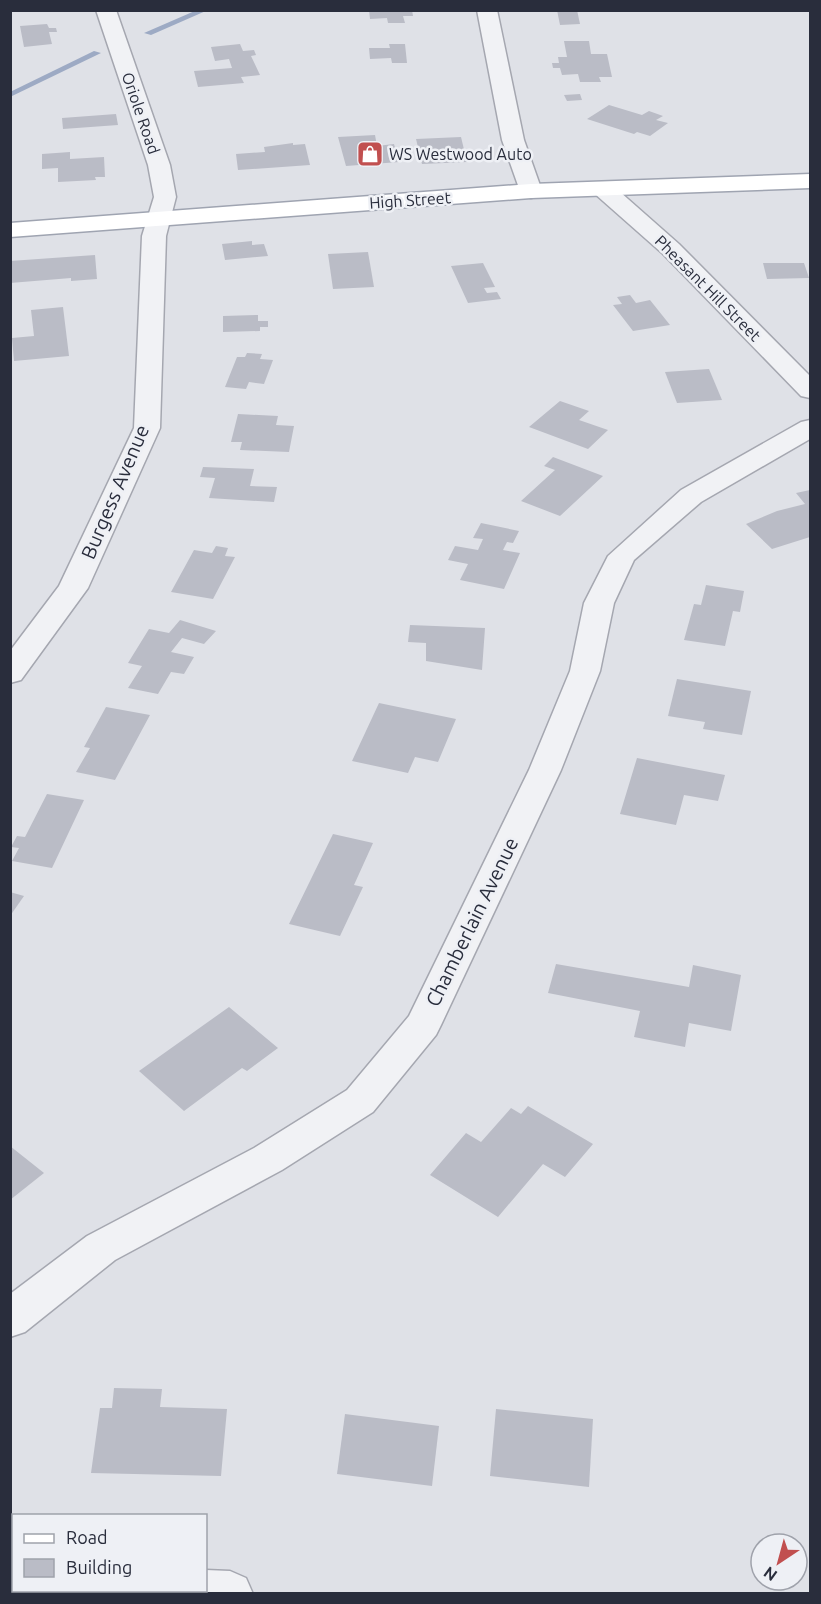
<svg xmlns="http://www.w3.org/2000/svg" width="821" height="1604" font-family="Ubuntu,sans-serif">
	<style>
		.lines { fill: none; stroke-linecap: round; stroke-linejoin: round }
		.stream { fill: #9daac4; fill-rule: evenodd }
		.building { fill: #babcc6 }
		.minor-casing { stroke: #a5a7b0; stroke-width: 3 }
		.major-casing { stroke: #9fa4b1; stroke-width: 3 }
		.minor { fill: #f1f2f5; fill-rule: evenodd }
		.major { fill: #fff; fill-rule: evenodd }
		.labels { text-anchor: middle; stroke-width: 5; stroke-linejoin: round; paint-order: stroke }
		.far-street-label { font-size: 16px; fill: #292d3c; stroke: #eef0f5 }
		.far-poi-label { font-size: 16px; fill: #292d3c; stroke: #eef0f5; text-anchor: start }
		.street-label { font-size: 20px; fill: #292d3c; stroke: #eef0f5 }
	</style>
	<rect width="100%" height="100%" fill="#dfe1e7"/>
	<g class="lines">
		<g class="stream">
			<polygon points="197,10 208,10 151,35 144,33"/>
			<polygon points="94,51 101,53 10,97 10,92"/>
		</g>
	</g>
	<g class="building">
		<polygon points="369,10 412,10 413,16 403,16 405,23 388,23 387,18 370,19"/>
		<polygon points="557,10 577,10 580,24 560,25"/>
		<polygon points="47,24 49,28 56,28 57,32 49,32 52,44 24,47 20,26"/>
		<polygon points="564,41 589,41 591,54 607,54 612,77 599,77 601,82 580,82 578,74 562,75 560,68 553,68 552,63 559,63 558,57 567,57"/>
		<polygon points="240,44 243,51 254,50 256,55 251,56 260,75 241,77 244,83 198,87 194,71 232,68 229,59 215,61 211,47"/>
		<polygon points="389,44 405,44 407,63 392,63 391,58 370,59 369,48 390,48"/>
		<polygon points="580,94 582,100 567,101 564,95"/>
		<polygon points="609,105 642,115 649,111 663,116 656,120 668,123 650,136 637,132 634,134 587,119"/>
		<polygon points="116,114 118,125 63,129 62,118"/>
		<polygon points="375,135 377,146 394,144 399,162 346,166 338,137"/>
		<polygon points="461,137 467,162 422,164 416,139"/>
		<polygon points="293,143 293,145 305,144 310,165 238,170 236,154 265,152 264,147"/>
		<polygon points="70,152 70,159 104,157 105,177 95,177 96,180 58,182 58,168 42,169 42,154"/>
		<polygon points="252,241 252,245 264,244 268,256 225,260 222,244"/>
		<polygon points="368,252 374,287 333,289 328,254"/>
		<polygon points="95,255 97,279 71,281 71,278 10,283 10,261"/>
		<polygon points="483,263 495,287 484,288 487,293 497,292 501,299 468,303 451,266"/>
		<polygon points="763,263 804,263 809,278 767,279"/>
		<polygon points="630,295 636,303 650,300 670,325 633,331 613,305 622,304 617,297"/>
		<polygon points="63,307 69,356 14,361 12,338 34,336 31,310"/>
		<polygon points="258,315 258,321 268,321 268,327 260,327 260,331 223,332 223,316"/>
		<polygon points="247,353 262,354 260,359 273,360 264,384 249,382 246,389 225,387 237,357 245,357"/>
		<polygon points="709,369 722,400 677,403 665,372"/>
		<polygon points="560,401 589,411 579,420 608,430 588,449 529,427"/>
		<polygon points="238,414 278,416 276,425 294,426 289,452 240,450 242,442 231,442"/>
		<polygon points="553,457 603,476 560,516 521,501 555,470 544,466"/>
		<polygon points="203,467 254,469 250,486 277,487 274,502 209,498 215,478 200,477"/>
		<polygon points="810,490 810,537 772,549 746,524 777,511 805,504 796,493"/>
		<polygon points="481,523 519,531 513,543 507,542 503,550 520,553 504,589 460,580 468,564 448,560 455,546 478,550 483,539 473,538"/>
		<polygon points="216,546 228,548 225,556 235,557 213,599 171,592 194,550 212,553"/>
		<polygon points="706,585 744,591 740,612 733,611 725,646 684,640 694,604 701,605"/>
		<polygon points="180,620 216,631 204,644 182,638 171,652 194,657 184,674 171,672 158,694 128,688 142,666 128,663 149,629 169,633"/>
		<polygon points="410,625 485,628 482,670 426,661 426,643 408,642"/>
		<polygon points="677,679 751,691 742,735 703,729 705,722 668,716"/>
		<polygon points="379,703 456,719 438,762 415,757 408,773 352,761"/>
		<polygon points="106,707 150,715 115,780 76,772 90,748 84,747"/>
		<polygon points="637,758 725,775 718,801 684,795 676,825 620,814"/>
		<polygon points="47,794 84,800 52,868 12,861 19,848 11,847 17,836 25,837"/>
		<polygon points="333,834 373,843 354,885 363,887 340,936 289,924"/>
		<polygon points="10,892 24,896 10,916"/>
		<polygon points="556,964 689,987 693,965 741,975 731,1031 689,1023 685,1047 634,1037 640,1011 548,993"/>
		<polygon points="229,1007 278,1048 247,1071 242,1068 184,1111 139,1071"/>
		<polygon points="528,1106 593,1144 565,1177 543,1164 498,1217 430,1175 466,1133 481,1142 511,1108 521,1114"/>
		<polygon points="10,1146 44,1173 10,1200"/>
		<polygon points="114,1388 162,1389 160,1407 227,1409 221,1476 91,1473 100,1408 112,1408"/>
		<polygon points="496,1409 593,1419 589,1487 490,1476"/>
		<polygon points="345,1414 439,1426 432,1486 337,1474"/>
	</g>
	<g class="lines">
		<defs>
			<g id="minor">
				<polygon points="96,10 116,10 170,165 176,197 166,236 160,428 88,588 21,680 10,683 10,651 59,586 134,428 142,236 154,197 148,165"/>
				<polygon points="477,10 497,10 524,140 542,191 539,196 531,198 523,196 520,191 502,140"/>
				<polygon points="603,182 611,184 679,244 810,376 810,398 801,396 663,254 595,194 592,189 595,184"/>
				<polygon points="810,420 810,439 701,502 634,560 614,603 600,671 561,770 441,1025 436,1035 373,1112 282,1170 115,1260 25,1332 10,1337 10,1294 87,1236 254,1148 347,1090 409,1016 529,770 570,671 584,603 608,556 681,490 801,422"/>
				<polygon points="10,1567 14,1567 14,1590 37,1590 36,1594 10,1594"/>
				<polygon points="206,1570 230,1571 246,1578 253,1594 138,1594 137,1590 206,1590"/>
			</g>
			<polygon id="major" points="810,174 810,188 531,198 10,237 10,223 531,184"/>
		</defs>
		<use href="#minor" class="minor-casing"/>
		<use href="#major" class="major-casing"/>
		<use href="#minor" class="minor"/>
		<use href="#major" class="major"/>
	</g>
	<defs>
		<symbol id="shop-square" viewBox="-11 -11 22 22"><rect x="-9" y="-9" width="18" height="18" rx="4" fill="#c14f4f" stroke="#eef0f5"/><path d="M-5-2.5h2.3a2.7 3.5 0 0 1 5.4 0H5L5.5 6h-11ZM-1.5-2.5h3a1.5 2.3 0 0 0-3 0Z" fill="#fff"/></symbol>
	</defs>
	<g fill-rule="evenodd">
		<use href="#shop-square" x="355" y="139" width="30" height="30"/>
	</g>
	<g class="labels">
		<g class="far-street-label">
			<text transform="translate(141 113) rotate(71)" y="6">Oriole Road</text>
			<text transform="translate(410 200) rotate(-4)" y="6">High Street</text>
			<text transform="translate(708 288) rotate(45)" y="6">Pheasant Hill Street</text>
		</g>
		<g class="far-poi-label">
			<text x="389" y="160">WS Westwood Auto</text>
		</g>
		<g class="street-label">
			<text transform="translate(115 492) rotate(-67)" y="7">Burgess Avenue</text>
			<text transform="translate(472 922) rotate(-64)" y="7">Chamberlain Avenue</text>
		</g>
	</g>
	<rect width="821" height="1604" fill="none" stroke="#292d3c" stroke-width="24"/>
	<rect x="12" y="1514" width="195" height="78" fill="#eef0f5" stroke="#9fa2ab" stroke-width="1.5"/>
	<rect x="24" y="1534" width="30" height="9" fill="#ffffff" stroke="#9fa2ab" stroke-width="1.5"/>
	<text x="66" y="1544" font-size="18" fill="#292d3c">Road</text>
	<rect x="24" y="1559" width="30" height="18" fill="#babcc6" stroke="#9fa2ab" stroke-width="1.5"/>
	<text x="66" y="1574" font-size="18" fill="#292d3c">Building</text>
	<g transform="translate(779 1562) rotate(216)"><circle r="28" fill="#eef0f5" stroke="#9fa2ab" stroke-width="1.5"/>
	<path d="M0-4.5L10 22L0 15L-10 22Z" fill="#c14f4f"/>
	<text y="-9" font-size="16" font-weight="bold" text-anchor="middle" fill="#292d3c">N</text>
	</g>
</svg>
